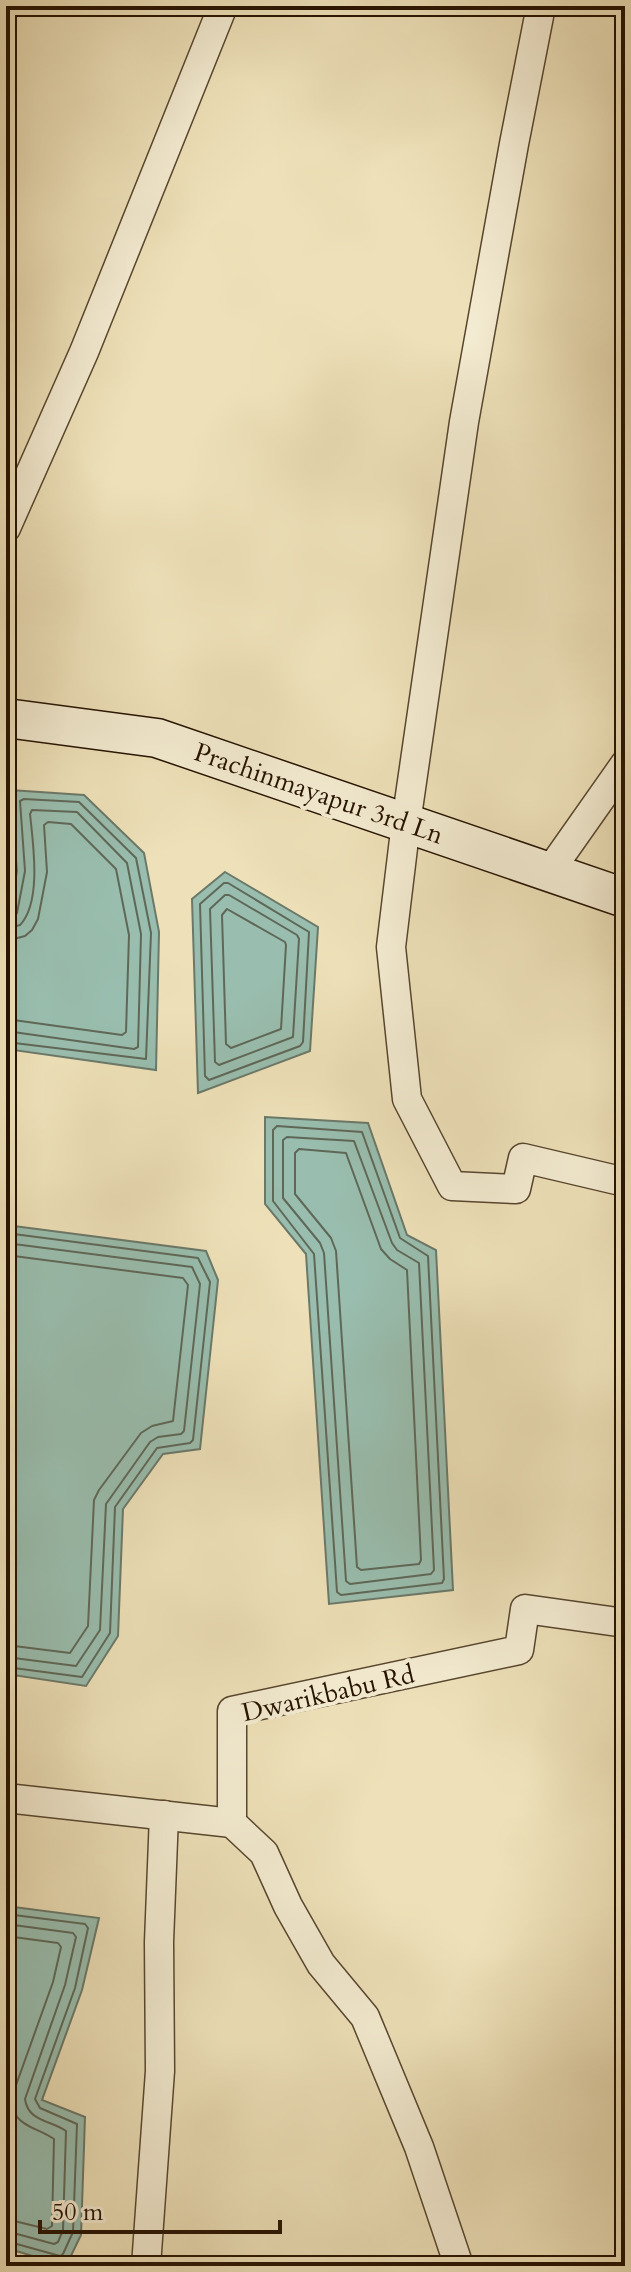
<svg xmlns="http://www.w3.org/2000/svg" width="631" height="2272" font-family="Cardo,serif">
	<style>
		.water { fill: #99beaf; stroke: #6b7969; stroke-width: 2 }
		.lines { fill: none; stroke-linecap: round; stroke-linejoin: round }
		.shore { stroke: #5f6858; stroke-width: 2 }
		.minor-casing { stroke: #57462e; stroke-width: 31 }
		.secondary-casing { stroke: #251200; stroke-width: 41 }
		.minor { stroke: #f4ecd2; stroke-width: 28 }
		.secondary { stroke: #f4ecd2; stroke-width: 38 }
		.labels { text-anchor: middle; stroke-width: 8; stroke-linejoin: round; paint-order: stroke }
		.street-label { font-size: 26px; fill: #251200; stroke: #f4ecd2 }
	</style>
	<rect width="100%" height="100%" fill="#eee1b9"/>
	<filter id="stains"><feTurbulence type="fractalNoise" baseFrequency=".0025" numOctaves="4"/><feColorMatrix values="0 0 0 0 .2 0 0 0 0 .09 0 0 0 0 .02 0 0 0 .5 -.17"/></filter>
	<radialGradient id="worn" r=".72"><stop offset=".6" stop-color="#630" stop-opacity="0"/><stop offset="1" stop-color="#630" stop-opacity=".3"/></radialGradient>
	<g class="water">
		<polygon points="10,790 84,795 144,853 159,932 156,1070 6,1049 6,929 17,871"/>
		<polygon points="225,872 318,927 310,1051 198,1093 192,899"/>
		<polygon points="265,1117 368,1123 407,1235 436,1250 453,1590 329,1604 306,1254 265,1204"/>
		<polygon points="6,1225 206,1251 218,1280 200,1449 163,1454 123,1509 118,1636 86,1686 6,1674"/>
		<polygon points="6,1906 99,1918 82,1990 42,2100 85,2117 81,2235 66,2266 6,2248"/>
	</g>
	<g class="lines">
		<g class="shore">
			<polygon points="224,883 228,883 309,932 303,1042 300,1046 209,1080 205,1076 200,904"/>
			<polygon points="225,895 229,895 297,935 299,939 293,1037 219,1065 215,1062 210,909"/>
			<polygon points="227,909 285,942 286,945 281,1029 231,1048 226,1044 222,915"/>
			<polyline points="6,919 12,918 17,913 25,871 20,801 24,799 79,802 136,858 151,933 146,1059 6,1042"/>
			<path d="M6,929L20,925C42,902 33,843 30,814L32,810L77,812L127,863L141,934L138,1047L134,1049L6,1031"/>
			<polyline points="6,941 25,936 32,930 38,919 47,872 44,825 48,822 71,824 116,869 129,935 126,1032 122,1035 6,1019"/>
			<polygon points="277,1126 362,1132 400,1238 428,1256 444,1579 442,1583 341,1595 337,1592 314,1254 273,1201 273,1130"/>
			<polygon points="287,1137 354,1141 392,1243 397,1250 419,1263 434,1570 431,1574 350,1584 346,1581 324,1253 320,1243 283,1198 283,1140"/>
			<polygon points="299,1149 346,1153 381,1249 390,1259 407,1270 421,1560 419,1564 361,1570 357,1567 336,1251 331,1238 295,1194 295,1153"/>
			<polyline points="6,1233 198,1258 210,1282 193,1440 190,1443 157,1448 115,1507 110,1633 82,1677 6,1667"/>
			<polyline points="6,1243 192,1267 200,1284 184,1431 181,1434 158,1437 150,1442 106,1504 100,1630 76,1666 6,1657"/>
			<polyline points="6,1255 183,1278 188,1285 173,1421 152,1426 141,1433 99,1490 94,1500 88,1626 70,1653 6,1645"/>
			<polyline points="6,1914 85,1924 88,1928 75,1988 35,2099 40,2108 77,2124 73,2232 63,2254 60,2256 6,2241"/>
			<path d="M6,1924L73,1933L76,1937L65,1985L25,2099C28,2122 51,2120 66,2131L63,2230L58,2242L54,2244L6,2231"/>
			<path d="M6,1936L58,1943L61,1947L53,1982L15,2088C5,2127 33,2124 54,2139L52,2226L47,2229L6,2219"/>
		</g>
		<defs>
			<g id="minor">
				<polyline points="541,6 514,144 464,422 406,823 391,947 407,1099 452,1186 516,1189 523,1158 625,1182"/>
				<polyline points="6,528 84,352 223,6"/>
				<polyline points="549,872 625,764"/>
				<polyline points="6,1798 232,1823"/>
				<polyline points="232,1823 232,1711 519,1650 525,1609 625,1623"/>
				<polyline points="232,1823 264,1853 288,1906 321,1964 365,2017 419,2147 459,2266"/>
				<polyline points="146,2266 160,2071 159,1942 164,1815"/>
			</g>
			<polyline id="secondary" points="6,718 157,738 625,898"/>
		</defs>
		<use href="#minor" class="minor-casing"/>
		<use href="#secondary" class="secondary-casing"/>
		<use href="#minor" class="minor"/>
		<use href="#secondary" class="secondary"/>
	</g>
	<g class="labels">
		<g class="street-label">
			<text transform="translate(319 793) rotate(19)" y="9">Prachinmayapur 3rd Ln</text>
			<text transform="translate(328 1693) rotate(-13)" y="9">Dwarikbabu Rd</text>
		</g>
	</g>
	<rect width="631" height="2272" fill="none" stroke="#eee1b9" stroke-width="32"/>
	<rect x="8" y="8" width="615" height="2256" fill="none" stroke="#251200" stroke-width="4"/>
	<rect x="16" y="16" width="599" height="2240" fill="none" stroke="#251200" stroke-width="2"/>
	<path d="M40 2220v12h240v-12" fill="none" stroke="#251200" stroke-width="4"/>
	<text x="52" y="2220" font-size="24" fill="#251200" stroke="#f4ecd2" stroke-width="6" paint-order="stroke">50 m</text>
	<rect width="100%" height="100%" filter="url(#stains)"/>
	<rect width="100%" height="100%" fill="url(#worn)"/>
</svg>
